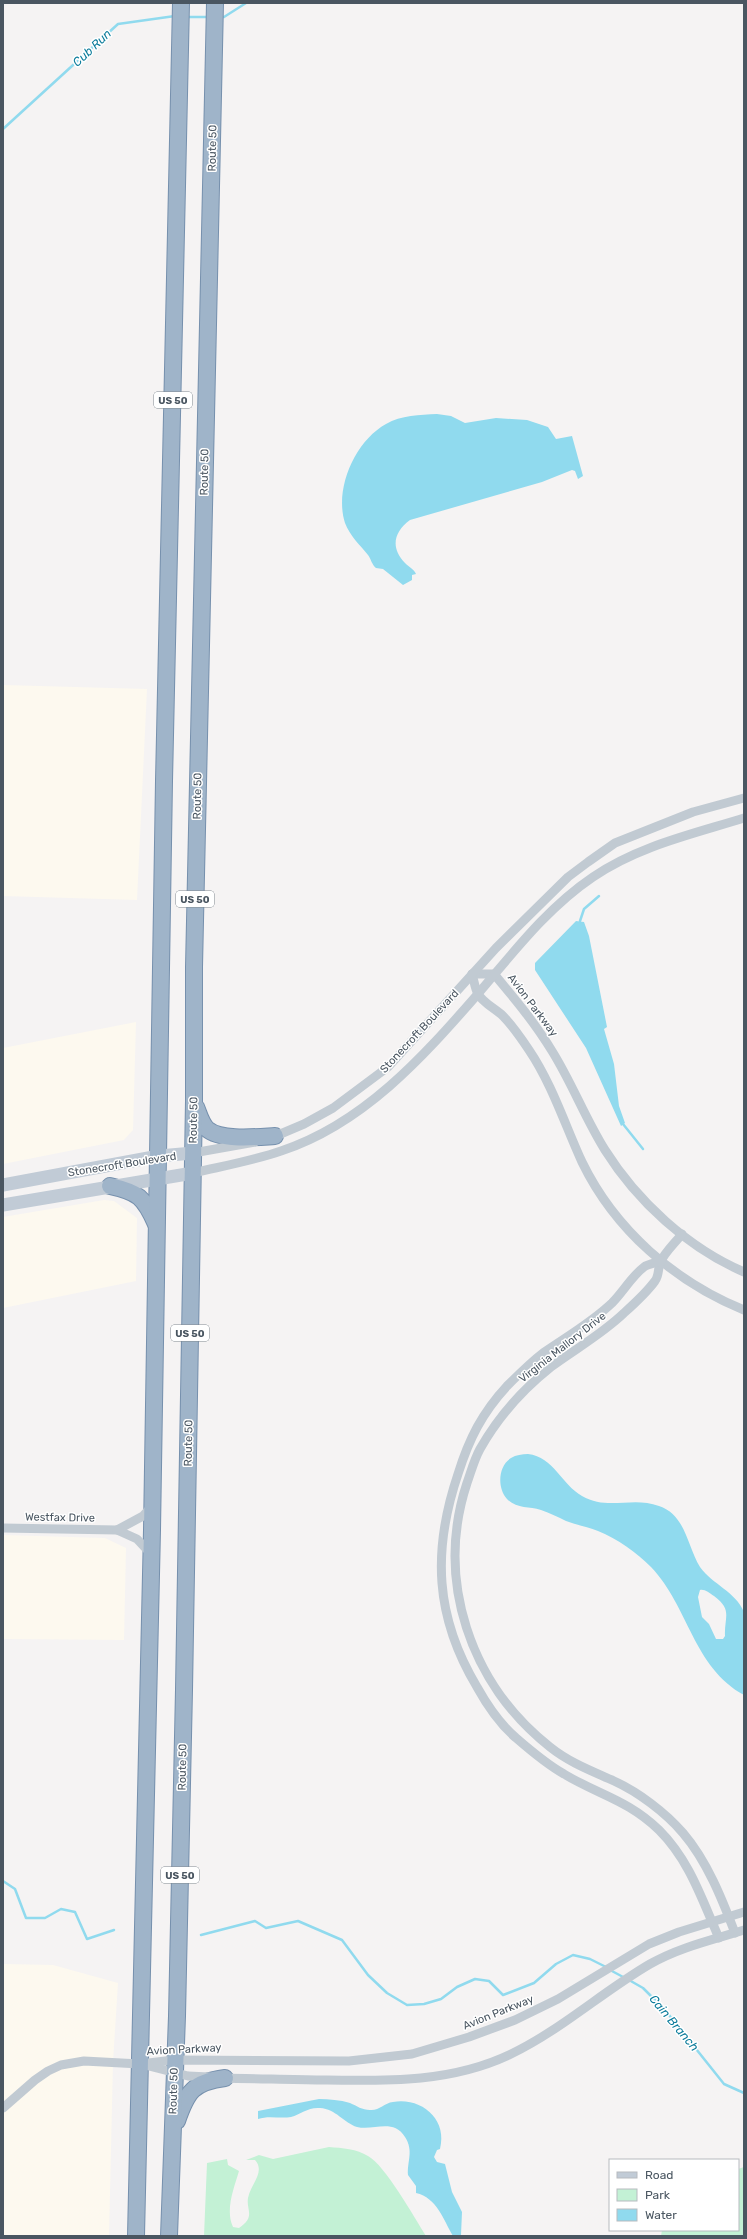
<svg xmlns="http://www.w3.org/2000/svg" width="747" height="2239" font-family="Rubik,sans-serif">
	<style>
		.commercial { fill: #fdf9ef }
		.green { fill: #c3f1d5 }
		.water { fill: #90daee; fill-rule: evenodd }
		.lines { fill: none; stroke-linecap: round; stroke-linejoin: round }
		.stream { stroke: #90daee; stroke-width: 2.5 }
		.trunk-casing { stroke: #7690ad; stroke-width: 18 }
		.minor { stroke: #c1cad2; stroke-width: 9 }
		.secondary { stroke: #c1cbd6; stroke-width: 13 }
		.trunk { stroke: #9fb4c9; stroke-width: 16 }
		.labels { text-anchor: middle; stroke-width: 3; stroke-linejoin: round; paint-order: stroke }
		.shield { fill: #fff; stroke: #808990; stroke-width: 1 }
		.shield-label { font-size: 10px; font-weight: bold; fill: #4a5661 }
		.street-label { font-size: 11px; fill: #4a5661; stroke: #fff }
		.water-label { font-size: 12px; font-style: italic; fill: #0c7c9b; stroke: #fff }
	</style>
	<rect width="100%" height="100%" fill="#f5f3f3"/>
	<g class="commercial">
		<polygon points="3,685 147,689 137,900 3,896"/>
		<polygon points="136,1022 133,1130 124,1140 3,1164 3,1048"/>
		<polygon points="104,1200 114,1201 137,1218 136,1281 3,1308 3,1217"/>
		<polygon points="3,1535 105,1538 126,1548 124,1640 3,1639"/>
		<polygon points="3,1964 53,1965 118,1983 113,2062 109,2236 3,2236"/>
	</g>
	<g class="green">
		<path d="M329,2147C342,2148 357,2149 368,2156C385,2165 414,2217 426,2236H204L207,2163L227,2159L228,2165L239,2171C234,2188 225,2210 233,2227L239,2228C256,2217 246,2210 248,2198C250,2185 266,2172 255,2160H246L259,2155L273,2159Z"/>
		<polygon points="744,2167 744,2236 661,2236 662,2230 738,2230 738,2169"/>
	</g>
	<g class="water">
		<path d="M437,414L451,416L465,423L496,418L527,420L548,427L556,439L572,436L583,476L578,479L575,471L572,470L542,482L410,520C394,532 390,547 405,563C409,567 414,569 416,574L412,575V580L403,585L383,569L376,568C372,565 371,559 368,555C360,545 350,536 345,523C334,489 355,441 386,424C401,415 420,415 437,414Z"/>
		<polygon points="576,921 584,922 589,936 607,1027 604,1029 614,1064 619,1106 625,1123 621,1126 586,1048 535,970 535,963"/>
		<path d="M528,1454C554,1457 561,1484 582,1496C608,1511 632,1496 659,1506C686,1515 687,1546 700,1567C713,1585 735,1591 744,1612V1695C693,1667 689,1607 651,1567C636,1552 618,1539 598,1531C588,1527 577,1525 566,1521C558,1517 550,1513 541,1510C529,1506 517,1509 507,1499C497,1488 498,1466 511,1458C516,1455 522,1454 528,1454ZM700,1590C705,1589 709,1593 714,1596C733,1610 724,1617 725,1636L723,1639H716L709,1624L702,1617L698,1597Z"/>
		<path d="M319,2099C329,2099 340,2100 350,2103C357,2106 362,2110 370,2110C379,2111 384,2103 393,2102C421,2097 448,2119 440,2149L437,2150L434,2157L437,2162L445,2164L452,2192L462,2212L461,2235L453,2236C443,2219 437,2198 416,2193V2186L408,2175C407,2161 414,2151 405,2137C393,2118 374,2131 357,2127C344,2123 336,2109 320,2108C308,2107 301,2114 291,2117C280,2119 269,2115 258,2119V2111Z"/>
	</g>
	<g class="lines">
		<g class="stream">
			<polyline points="186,17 209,17"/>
			<polyline points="220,17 224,17 246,3"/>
			<polyline points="3,129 118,24 175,16"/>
			<polyline points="580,921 584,909 599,896"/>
			<polyline points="623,1124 643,1149"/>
			<polyline points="3,1881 15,1889 26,1918 45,1918 61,1909 75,1912 87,1939 114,1930"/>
			<polyline points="201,1935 255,1921 266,1928 298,1921 342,1940 368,1975 387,1993 407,2005 424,2004 441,1999 457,1987 475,1979 489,1981 503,1995 534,1983 556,1964 573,1955 590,1959 606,1967"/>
			<polyline points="610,1970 625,1978"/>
			<polyline points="629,1980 643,1988 665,2010 724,2084 744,2093"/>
		</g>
		<defs>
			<g id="trunk">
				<path d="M196,1107C199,1114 201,1123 207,1129C221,1141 257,1137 275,1136"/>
				<path d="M110,1186C138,1192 144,1197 156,1224"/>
				<path d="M177,2121C187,2092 193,2082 225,2078"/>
				<polyline points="136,2236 152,1530 164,781 181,3"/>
				<polyline points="169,2236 177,2016 184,1690 194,1101 194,967 215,3"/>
			</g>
		</defs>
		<use href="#trunk" class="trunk-casing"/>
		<g class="minor">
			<path d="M472,974C474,980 475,989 478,994C483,1003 496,1009 503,1016C513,1026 521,1038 529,1050C552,1084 565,1125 582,1162C615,1230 675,1282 744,1310"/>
			<path d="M472,974H494C515,999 535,1023 552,1051C572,1083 585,1118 605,1150C637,1201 688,1248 744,1272"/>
			<polyline points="271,1138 304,1124 333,1108 388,1067 496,948 568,877 588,862 615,843 693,812 744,798"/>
			<polyline points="193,1153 255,1142"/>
			<path d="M193,1173C223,1166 252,1161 281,1151C363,1124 422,1058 477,995C513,953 547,908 593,877C638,846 693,834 744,818"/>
			<path d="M682,1234C675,1243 664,1253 660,1263C658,1269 659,1276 655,1281C647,1292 634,1304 624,1313C601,1335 575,1349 551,1367C522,1390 498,1417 480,1449C474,1460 471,1472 467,1483C435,1580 470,1684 550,1747C570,1763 592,1771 614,1781C638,1792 665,1812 683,1833C707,1861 722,1899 735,1933"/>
			<path d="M661,1261C656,1263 648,1264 644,1267C632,1276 623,1292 612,1303C591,1323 566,1337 543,1353C530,1363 519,1374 507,1386C482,1413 469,1439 458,1474C432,1551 435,1617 477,1687C487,1705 499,1723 515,1737C530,1750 546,1764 564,1774C599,1795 628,1800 659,1830C690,1861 702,1900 719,1938"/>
			<polyline points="3,1528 117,1530 137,1539 151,1554"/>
			<polyline points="117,1530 143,1516 152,1506"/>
			<polyline points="145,2065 188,2076 209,2077"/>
			<path d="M222,2078C255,2079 288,2079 321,2080C386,2081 451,2083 511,2054C561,2030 602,1992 650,1964C680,1947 712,1940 744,1930"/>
			<polyline points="3,2108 35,2080 48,2071 61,2065 84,2061 140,2064 174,2060 349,2061 412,2054 469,2037 515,2020 558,1999 649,1944 679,1932 744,1912"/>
		</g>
		<g class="secondary">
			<polyline points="3,1185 159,1156 193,1153"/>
			<polyline points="3,1205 193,1173"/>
		</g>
		<use href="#trunk" class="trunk"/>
	</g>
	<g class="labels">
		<g class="shield">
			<rect x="154" y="392" width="38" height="16" rx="3"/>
			<rect x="176" y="891" width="38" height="16" rx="3"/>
			<rect x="171" y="1325" width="38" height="16" rx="3"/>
			<rect x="161" y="1867" width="38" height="16" rx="3"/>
		</g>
		<g class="shield-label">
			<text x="173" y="404">US 50</text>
			<text x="195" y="903">US 50</text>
			<text x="190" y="1337">US 50</text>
			<text x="180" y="1879">US 50</text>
		</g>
		<g class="street-label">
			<text transform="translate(212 148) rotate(-89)" y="4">Route 50</text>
			<text transform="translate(204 472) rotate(-89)" y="4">Route 50</text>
			<text transform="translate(197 796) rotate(-89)" y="4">Route 50</text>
			<text transform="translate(533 1005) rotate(53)" y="4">Avion Parkway</text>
			<text transform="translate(419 1031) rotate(-47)" y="4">Stonecroft Boulevard</text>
			<text transform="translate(193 1120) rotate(-89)" y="4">Route 50</text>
			<text transform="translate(122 1164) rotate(-9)" y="4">Stonecroft Boulevard</text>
			<text transform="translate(562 1347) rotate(-38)" y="4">Virginia Mallory Drive</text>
			<text transform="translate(188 1443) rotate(-89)" y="4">Route 50</text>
			<text transform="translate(60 1517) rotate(1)" y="4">Westfax Drive</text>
			<text transform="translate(182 1767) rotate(-89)" y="4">Route 50</text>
			<text transform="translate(498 2012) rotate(-22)" y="4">Avion Parkway</text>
			<text transform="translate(184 2049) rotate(-3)" y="4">Avion Parkway</text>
			<text transform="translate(173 2091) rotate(-88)" y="4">Route 50</text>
		</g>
		<g class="water-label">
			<text transform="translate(92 48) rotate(-43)" y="4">Cub Run</text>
			<text transform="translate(674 2023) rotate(50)" y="4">Cain Branch</text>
		</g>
	</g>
	<rect width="747" height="2239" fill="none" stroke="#4a5661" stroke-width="8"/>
	<rect x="609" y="2159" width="130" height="72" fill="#ffffff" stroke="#b7bbc0"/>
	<rect x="617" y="2172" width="20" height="6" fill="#c1cbd6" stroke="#b7bbc0"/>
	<text x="645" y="2179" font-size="12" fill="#4a5661">Road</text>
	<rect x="617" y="2189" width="20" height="12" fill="#c3f1d5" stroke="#b7bbc0"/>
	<text x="645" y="2199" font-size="12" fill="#4a5661">Park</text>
	<rect x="617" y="2209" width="20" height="12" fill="#90daee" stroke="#b7bbc0"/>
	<text x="645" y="2219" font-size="12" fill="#4a5661">Water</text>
</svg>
